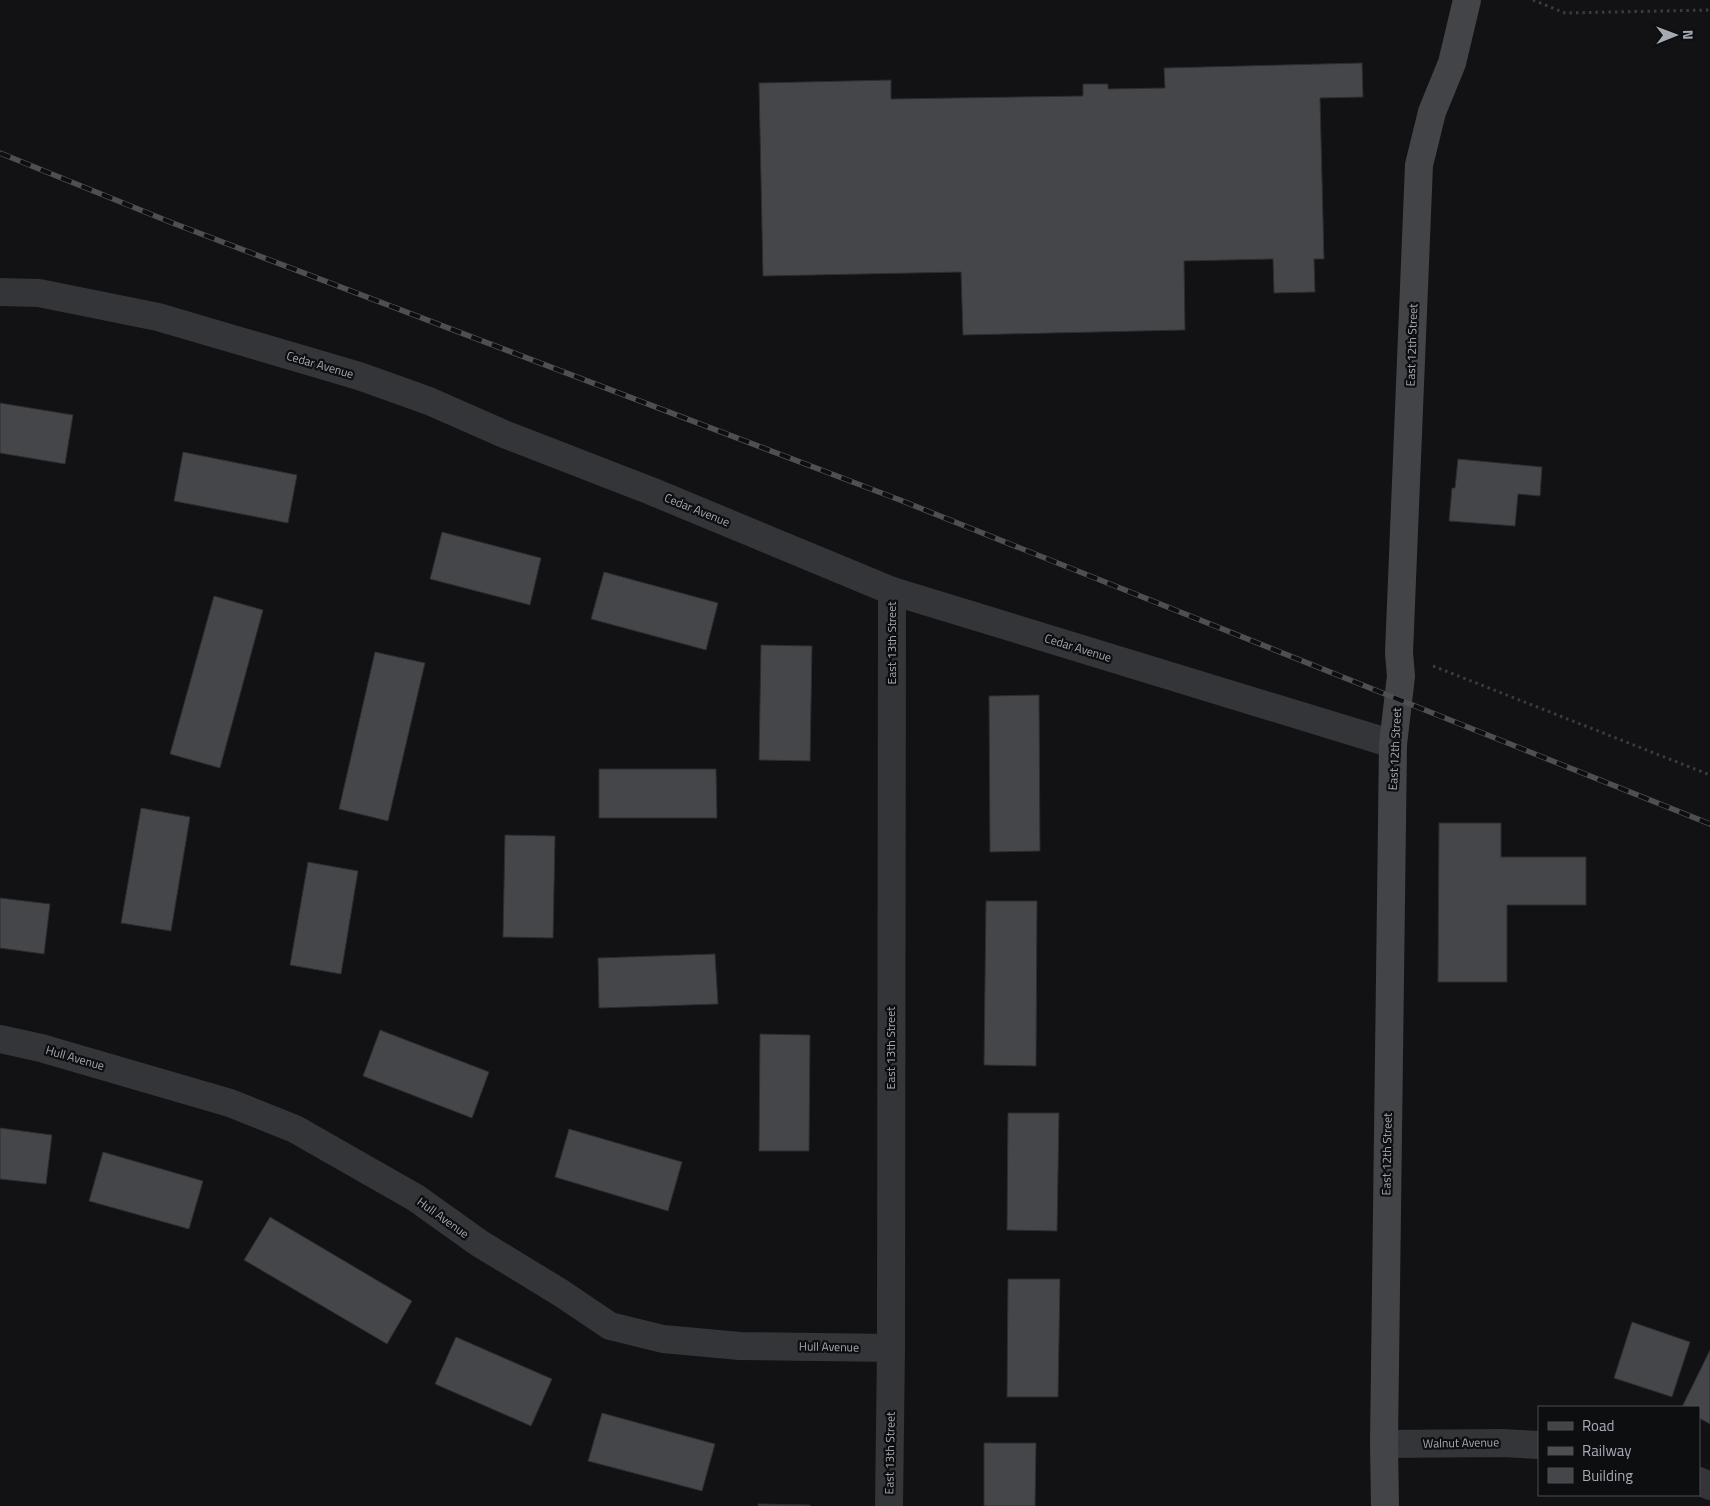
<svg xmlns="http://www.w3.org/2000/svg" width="1710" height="1506" font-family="'Titillium Web',sans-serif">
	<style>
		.building { fill: #444649; stroke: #2d2d30 }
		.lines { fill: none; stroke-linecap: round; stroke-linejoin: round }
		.path { stroke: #3a3c3f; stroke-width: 3; stroke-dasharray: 2.5 4; stroke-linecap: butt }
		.minor { stroke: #343538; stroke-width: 28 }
		.secondary { stroke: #424448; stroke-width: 28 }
		.rail-casing { stroke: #4d4f53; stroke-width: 5.5 }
		.rail { stroke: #0d0e0f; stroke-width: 4; stroke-dasharray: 11; stroke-linecap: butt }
		.labels { text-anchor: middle; stroke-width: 4.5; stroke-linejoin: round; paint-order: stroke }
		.street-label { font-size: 12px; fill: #a5aab3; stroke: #0d0e0f }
	</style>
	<rect width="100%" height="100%" fill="#121214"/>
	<g class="building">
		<polygon points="1362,63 1363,97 1320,98 1324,259 1314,259 1315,292 1274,293 1273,259 1184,261 1185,330 963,335 961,272 763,276 759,83 891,80 891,99 1083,96 1083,84 1108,84 1108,89 1165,88 1164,68"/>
		<polygon points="0,403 73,415 65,464 0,453"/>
		<polygon points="183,452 297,475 288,523 174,501"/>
		<polygon points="1458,459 1542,467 1540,496 1518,494 1515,526 1449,521 1452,488 1455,488"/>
		<polygon points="442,532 541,558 530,605 430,579"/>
		<polygon points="604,572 718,603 706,650 591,619"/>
		<polygon points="214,596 263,610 220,768 170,754"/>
		<polygon points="761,645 812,646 810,761 759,760"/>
		<polygon points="375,652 425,663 388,821 339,809"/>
		<polygon points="1039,695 1040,851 990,852 989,696"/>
		<polygon points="599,769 716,769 717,818 599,818"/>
		<polygon points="141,808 190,817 171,931 121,923"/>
		<polygon points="1439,823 1501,823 1501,857 1586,857 1586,905 1507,905 1507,982 1438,982"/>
		<polygon points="505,835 555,836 553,938 503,937"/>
		<polygon points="308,862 358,871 341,974 290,965"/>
		<polygon points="0,898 50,904 44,954 0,948"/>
		<polygon points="986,901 1037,901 1036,1066 984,1065"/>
		<polygon points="715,954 718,1004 599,1008 598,958"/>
		<polygon points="380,1030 489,1072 472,1118 363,1076"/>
		<polygon points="760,1034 810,1035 809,1151 759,1151"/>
		<polygon points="1008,1113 1059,1113 1057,1231 1007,1230"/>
		<polygon points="0,1128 52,1135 46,1184 0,1179"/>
		<polygon points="569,1129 682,1162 668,1211 555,1177"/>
		<polygon points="103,1152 203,1181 189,1229 89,1201"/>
		<polygon points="270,1217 412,1301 387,1344 244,1260"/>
		<polygon points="1008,1279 1060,1279 1058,1397 1007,1397"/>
		<polygon points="1632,1322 1690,1342 1672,1397 1614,1378"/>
		<polygon points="456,1337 552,1379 531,1426 435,1384"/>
		<polygon points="1710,1350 1710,1424 1699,1418 1699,1407 1682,1407"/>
		<polygon points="602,1413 715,1444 702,1491 588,1461"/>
		<polygon points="984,1443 1036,1443 1035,1506 984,1506"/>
		<polygon points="758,1504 810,1505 810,1506 758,1506"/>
	</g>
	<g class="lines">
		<g class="path">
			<polyline points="1533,0 1565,13 1710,10"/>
			<polyline points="1433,666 1710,775"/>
		</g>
		<g class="minor">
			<polyline points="0,292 39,293 158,317 359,376 429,401 504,434 651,491 892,591 1393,744"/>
			<polyline points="0,1039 41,1048 230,1103 295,1129 416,1198 479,1243 561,1293 610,1326 663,1339 740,1346 891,1348"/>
			<polyline points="1384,1444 1502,1443 1539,1445"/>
			<polyline points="1699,1481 1710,1486"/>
			<polyline points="889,1506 891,1348 892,591"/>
		</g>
		<polyline class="secondary" points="1385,1506 1384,1444 1393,744 1401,676 1399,653 1419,165 1432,112 1452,63 1467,0"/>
		<defs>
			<polyline id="rail" points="0,153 170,222 900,500 1710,824"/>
		</defs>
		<use href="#rail" class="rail-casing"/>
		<use href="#rail" class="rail"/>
	</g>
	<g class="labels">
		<g class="street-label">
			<text transform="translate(1412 345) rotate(-88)" y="4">East 12th Street</text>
			<text transform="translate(320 365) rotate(16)" y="4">Cedar Avenue</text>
			<text transform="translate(697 510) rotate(22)" y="4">Cedar Avenue</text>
			<text transform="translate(892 643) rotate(-90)" y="4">East 13th Street</text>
			<text transform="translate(1078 648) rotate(17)" y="4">Cedar Avenue</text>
			<text transform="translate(1395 749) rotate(-87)" y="4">East 12th Street</text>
			<text transform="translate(891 1048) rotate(-90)" y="4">East 13th Street</text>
			<text transform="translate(75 1058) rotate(16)" y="4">Hull Avenue</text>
			<text transform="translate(1387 1154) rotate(-89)" y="4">East 12th Street</text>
			<text transform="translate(443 1218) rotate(36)" y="4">Hull Avenue</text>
			<text transform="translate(829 1347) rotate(1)" y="4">Hull Avenue</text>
			<text transform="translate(1461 1443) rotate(-1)" y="4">Walnut Avenue</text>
			<text transform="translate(890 1453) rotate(-89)" y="4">East 13th Street</text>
		</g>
	</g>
	<rect x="1538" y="1406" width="162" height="90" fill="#0d0e0f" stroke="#4a4c51"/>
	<rect x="1548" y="1422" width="25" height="8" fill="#424448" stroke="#4a4c51"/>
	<text x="1582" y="1431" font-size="15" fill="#a5aab3">Road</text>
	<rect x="1548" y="1447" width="25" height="8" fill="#4d4f53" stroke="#4a4c51"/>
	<text x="1582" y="1456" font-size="15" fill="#a5aab3">Railway</text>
	<rect x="1548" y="1468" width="25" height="15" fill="#444649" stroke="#4a4c51"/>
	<text x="1582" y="1481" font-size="15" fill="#a5aab3">Building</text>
	<g transform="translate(1675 35) rotate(89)" stroke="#0d0e0f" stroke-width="4" paint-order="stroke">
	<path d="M0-4L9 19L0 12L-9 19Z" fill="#a5aab3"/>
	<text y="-8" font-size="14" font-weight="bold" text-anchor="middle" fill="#a5aab3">N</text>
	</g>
</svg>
